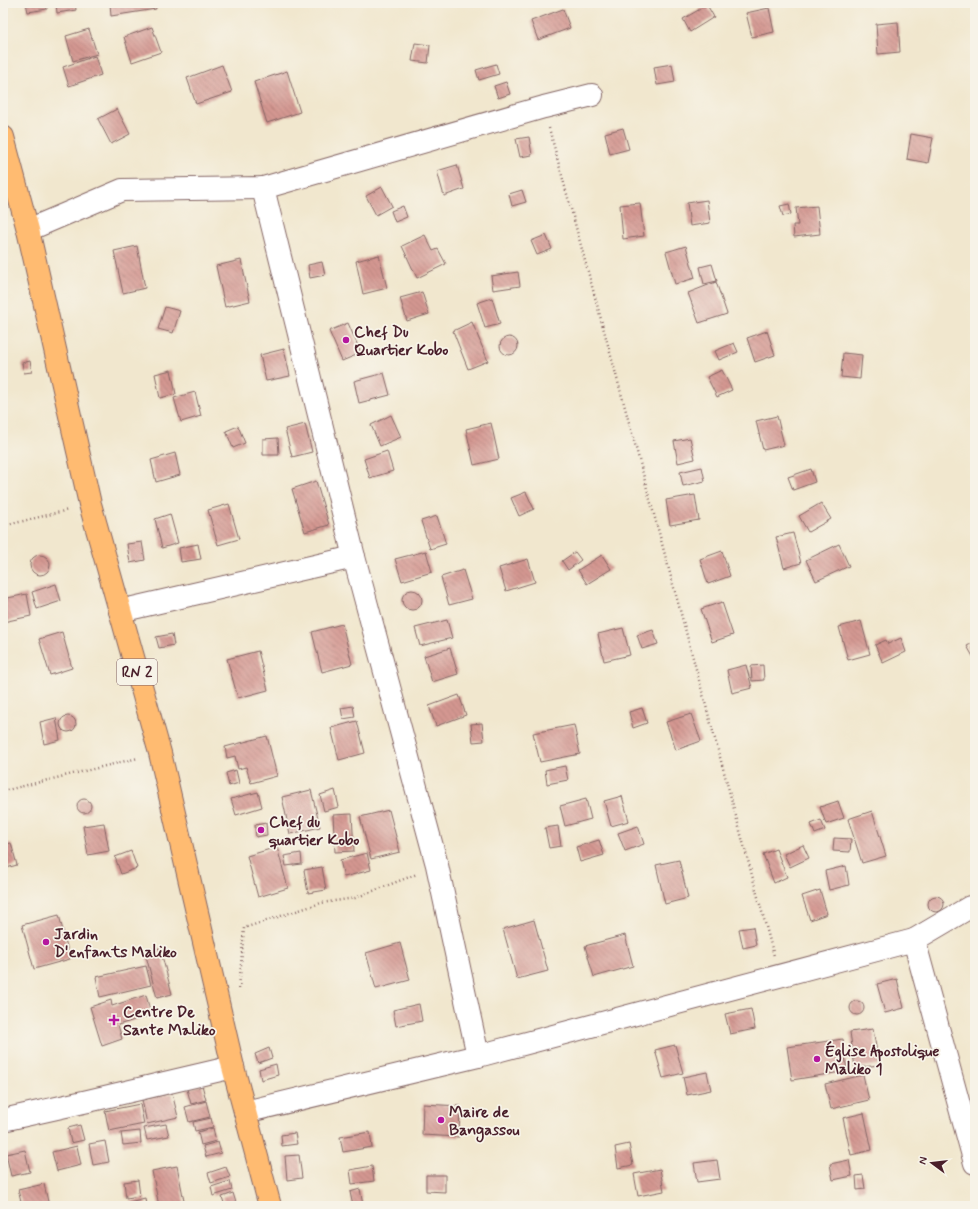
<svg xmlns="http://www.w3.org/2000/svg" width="978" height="1209" font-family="Mynerve,sans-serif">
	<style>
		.building { fill: url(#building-back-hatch) }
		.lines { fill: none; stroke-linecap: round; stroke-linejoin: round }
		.minor-casing { stroke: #846564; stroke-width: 24 }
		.primary-casing { stroke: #846564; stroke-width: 24 }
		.path { stroke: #846564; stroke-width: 2.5; stroke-dasharray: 1 3; stroke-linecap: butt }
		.minor { stroke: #fff; stroke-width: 22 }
		.primary { stroke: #ffbb71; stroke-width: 22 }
		.poi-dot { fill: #b5179e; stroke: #f7f3e8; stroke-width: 1.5 }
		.labels { text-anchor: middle; stroke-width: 3.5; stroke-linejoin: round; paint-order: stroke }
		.shield { fill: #f7f3e8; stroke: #7e5f64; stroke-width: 1 }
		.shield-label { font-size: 15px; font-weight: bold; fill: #4a1f2b }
		.poi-label { font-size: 16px; font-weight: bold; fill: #4a1f2b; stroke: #f7f3e8; text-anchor: start }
	</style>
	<defs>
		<pattern id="building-back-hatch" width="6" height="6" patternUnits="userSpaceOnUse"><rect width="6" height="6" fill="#d49791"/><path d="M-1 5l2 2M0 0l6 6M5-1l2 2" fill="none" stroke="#ae7b77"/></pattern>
	</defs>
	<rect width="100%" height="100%" fill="#f7f3e8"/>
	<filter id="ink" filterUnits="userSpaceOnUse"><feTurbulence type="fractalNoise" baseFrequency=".025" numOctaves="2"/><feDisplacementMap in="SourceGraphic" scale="8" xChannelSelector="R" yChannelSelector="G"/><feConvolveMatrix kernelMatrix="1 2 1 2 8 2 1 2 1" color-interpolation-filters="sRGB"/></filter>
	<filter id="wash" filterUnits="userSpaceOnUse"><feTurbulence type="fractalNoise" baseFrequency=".012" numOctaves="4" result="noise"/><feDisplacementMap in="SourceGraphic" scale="16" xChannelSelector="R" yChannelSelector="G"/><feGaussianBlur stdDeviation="0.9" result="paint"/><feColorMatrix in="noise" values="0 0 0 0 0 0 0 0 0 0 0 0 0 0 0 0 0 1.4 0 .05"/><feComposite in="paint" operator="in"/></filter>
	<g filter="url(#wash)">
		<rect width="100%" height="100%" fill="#f1e7ce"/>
		<g id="blocks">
			<g class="building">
				<polygon points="26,3 46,3 47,9 28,12"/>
				<polygon points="56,3 75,3 76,10 57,13"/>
				<polygon points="110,3 155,3 156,9 111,16"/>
				<polygon points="707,5 714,17 690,32 683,19"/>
				<polygon points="769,8 774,32 752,37 746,13"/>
				<polygon points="563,9 570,28 538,40 531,21"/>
				<polygon points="898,22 900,52 878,54 876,24"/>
				<polygon points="152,27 161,52 132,62 124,37"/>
				<polygon points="89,29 97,54 73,61 66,36"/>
				<polygon points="415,43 430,45 428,63 412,61"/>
				<polygon points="95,56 101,75 69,86 63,67"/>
				<polygon points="496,64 499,74 479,80 476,70"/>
				<polygon points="672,64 675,82 657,85 654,67"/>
				<polygon points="222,65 232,92 196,104 187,78"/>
				<polygon points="287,71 300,112 267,123 254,82"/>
				<polygon points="506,82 510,94 498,98 494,86"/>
				<polygon points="117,109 130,134 111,144 98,119"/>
				<polygon points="623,128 629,149 610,154 605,133"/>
				<polygon points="911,134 933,138 928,163 907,159"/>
				<polygon points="529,137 532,155 520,157 516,139"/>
				<polygon points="457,165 464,189 444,196 437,171"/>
				<polygon points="382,187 392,206 376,215 366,196"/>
				<polygon points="522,190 526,202 512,206 509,194"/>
				<polygon points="707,200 710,223 690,226 687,203"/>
				<polygon points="640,203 644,236 623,239 620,205"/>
				<polygon points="789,204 791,214 783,216 780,206"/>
				<polygon points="403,206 407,217 395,222 391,211"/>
				<polygon points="817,206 820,234 794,237 793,225 798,225 796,208"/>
				<polygon points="425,235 433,251 438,249 446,264 417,278 402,246"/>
				<polygon points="546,235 552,249 537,255 531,241"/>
				<polygon points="137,246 145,288 123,293 114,251"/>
				<polygon points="686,246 695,278 675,284 666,252"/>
				<polygon points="379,255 387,288 363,294 356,261"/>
				<polygon points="241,260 250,301 225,307 216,266"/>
				<polygon points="322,262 325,275 310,278 308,265"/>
				<polygon points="712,264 717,281 704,284 700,267"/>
				<polygon points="518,272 520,286 493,290 491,276"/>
				<polygon points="716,282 727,314 699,323 688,293"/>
				<polygon points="422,292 429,314 407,321 400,298"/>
				<polygon points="492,298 500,324 485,328 477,303"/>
				<polygon points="165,307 180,311 173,333 158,329"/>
				<polygon points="472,322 488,361 468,369 453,331"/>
				<polygon points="348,323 361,353 342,361 329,331"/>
				<polygon points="767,331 775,355 755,362 747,338"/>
				<circle cx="509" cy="346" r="9"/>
				<polygon points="734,343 738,352 719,360 715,351"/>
				<polygon points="284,349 290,376 266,381 260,355"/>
				<polygon points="843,353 862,355 860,379 841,377"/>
				<polygon points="30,361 32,372 24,373 22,363"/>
				<polygon points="171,370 176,394 160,398 155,374"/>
				<polygon points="722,370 732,390 717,397 707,377"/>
				<polygon points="384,373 390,395 359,403 354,381"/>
				<polygon points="195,392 201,416 181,422 174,398"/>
				<polygon points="391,415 401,437 380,446 371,425"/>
				<polygon points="777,416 784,445 763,450 756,421"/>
				<polygon points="491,423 499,459 474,465 466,429"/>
				<polygon points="305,424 312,452 292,457 285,429"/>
				<polygon points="238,426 245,443 233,448 226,431"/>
				<polygon points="278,438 279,455 263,455 263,439"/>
				<polygon points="690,438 695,459 678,463 674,441"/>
				<polygon points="387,451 393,471 370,478 364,459"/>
				<polygon points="175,453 180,475 156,482 151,460"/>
				<polygon points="702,467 705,481 683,486 680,472"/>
				<polygon points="811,469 815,482 793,490 788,477"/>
				<polygon points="316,481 329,525 305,532 292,489"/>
				<polygon points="526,492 534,509 519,516 511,498"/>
				<polygon points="695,495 699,520 670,525 666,500"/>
				<polygon points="821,503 831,519 808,532 799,516"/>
				<polygon points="229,504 239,539 218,545 208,510"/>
				<polygon points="170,514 178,543 162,548 155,519"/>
				<polygon points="437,516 446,544 430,549 421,521"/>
				<polygon points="793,533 801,563 784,568 776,537"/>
				<polygon points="142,542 145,560 130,563 127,544"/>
				<polygon points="198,544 201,559 181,562 179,548"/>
				<polygon points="839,544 849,566 816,581 806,560"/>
				<polygon points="426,551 432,572 402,581 395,559"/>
				<polygon points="722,551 730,576 708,584 700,559"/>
				<polygon points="575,552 581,560 568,570 562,561"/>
				<circle cx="40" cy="565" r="10"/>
				<polygon points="602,555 611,569 587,584 578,570"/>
				<polygon points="528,559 535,582 506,591 499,568"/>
				<polygon points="463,570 472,599 449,605 441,577"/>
				<polygon points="56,584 61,601 37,609 32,592"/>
				<circle cx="412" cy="600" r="10"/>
				<polygon points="27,594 31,616 3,622 3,599"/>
				<polygon points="722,602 733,635 712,642 701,609"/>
				<polygon points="447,620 452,638 420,646 415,628"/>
				<polygon points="861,621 870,654 848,660 839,627"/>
				<polygon points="342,624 352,664 322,672 312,632"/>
				<polygon points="623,628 630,655 604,661 598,634"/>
				<polygon points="653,630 658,644 642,649 637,635"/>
				<polygon points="62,632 72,668 50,675 39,639"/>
				<polygon points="172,634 174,645 159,648 156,637"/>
				<polygon points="901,638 906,652 883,663 875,645 886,640 888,644"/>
				<polygon points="975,642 975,660 967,646"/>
				<polygon points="450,648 458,674 432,682 424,656"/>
				<polygon points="258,651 268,690 238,698 227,659"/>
				<polygon points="746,665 752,688 732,693 727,670"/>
				<polygon points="763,665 764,680 752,681 751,666"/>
				<polygon points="459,695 466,715 436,726 429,706"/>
				<polygon points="353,706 355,717 343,719 341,708"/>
				<polygon points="642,708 647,723 633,728 629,712"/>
				<polygon points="691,714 701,741 676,750 666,722"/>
				<circle cx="68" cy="724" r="8"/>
				<polygon points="56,718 60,740 44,744 40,722"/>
				<polygon points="357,721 365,753 339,760 331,728"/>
				<polygon points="482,723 484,741 473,742 471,724"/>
				<polygon points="574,725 580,754 540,762 533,733"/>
				<polygon points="267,736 277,776 251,783 246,767 238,769 235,756 227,758 225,747"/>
				<polygon points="565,766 568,780 547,784 545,770"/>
				<polygon points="236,770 239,783 229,786 226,773"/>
				<polygon points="311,790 320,827 290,834 282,797"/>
				<polygon points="335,790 339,807 324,811 320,795"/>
				<polygon points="258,792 262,807 236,815 231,799"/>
				<polygon points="622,796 629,821 611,826 604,801"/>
				<polygon points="586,799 591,819 565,826 560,806"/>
				<circle cx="84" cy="806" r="7"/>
				<polygon points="838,801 844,818 826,824 820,807"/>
				<polygon points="389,810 400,852 371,859 360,817"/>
				<polygon points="872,811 886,856 862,863 848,819"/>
				<polygon points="352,814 354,851 335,852 333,815"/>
				<polygon points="821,820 825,830 815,834 811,824"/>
				<polygon points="104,823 109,851 88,855 83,826"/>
				<polygon points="266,823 267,835 256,837 255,825"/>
				<polygon points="558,826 561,846 549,848 545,828"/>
				<polygon points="638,826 644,844 625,851 618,833"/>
				<polygon points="834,838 851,839 850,852 833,851"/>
				<polygon points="599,840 604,855 580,862 576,847"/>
				<polygon points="11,843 17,865 3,869 3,845"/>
				<polygon points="803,845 809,858 790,867 784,854"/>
				<polygon points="277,847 288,888 258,897 247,856"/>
				<polygon points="776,849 787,877 774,883 763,854"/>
				<polygon points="131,851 137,868 121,874 115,857"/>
				<polygon points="301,853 302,864 286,866 284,856"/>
				<polygon points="367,853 371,870 344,877 340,860"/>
				<polygon points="679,860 688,898 665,904 656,865"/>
				<polygon points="846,866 849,885 829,890 825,871"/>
				<polygon points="322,867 326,890 308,893 304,870"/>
				<polygon points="820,890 827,914 810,920 802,896"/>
				<circle cx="936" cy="904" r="8"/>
				<polygon points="59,915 70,959 34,969 22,925"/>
				<polygon points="534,920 548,971 517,979 503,929"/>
				<polygon points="753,927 756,945 743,948 739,929"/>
				<polygon points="625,935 633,966 594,977 585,946"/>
				<polygon points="400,943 410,980 376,989 366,953"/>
				<polygon points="160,948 172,994 157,998 145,952"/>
				<polygon points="146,966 151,985 100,997 96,977"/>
				<polygon points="897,979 904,1008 885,1013 877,984"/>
				<polygon points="146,995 151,1015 118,1025 122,1039 102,1046 90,1007 111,1000 112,1006"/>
				<circle cx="857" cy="1008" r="7"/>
				<polygon points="419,1004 422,1021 396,1026 393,1010"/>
				<polygon points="751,1009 755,1029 730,1034 725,1014"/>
				<polygon points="873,1029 879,1065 855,1068 850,1032"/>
				<polygon points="843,1039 847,1071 792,1080 787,1047"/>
				<polygon points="675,1045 683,1073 663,1078 655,1050"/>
				<polygon points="269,1048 272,1058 258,1063 255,1054"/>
				<polygon points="276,1064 278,1075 261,1080 259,1069"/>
				<polygon points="707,1072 711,1090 687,1095 683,1077"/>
				<polygon points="863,1075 869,1100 831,1109 825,1084"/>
				<polygon points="202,1085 206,1100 191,1104 187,1089"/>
				<polygon points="172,1093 178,1117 147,1124 142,1100"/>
				<polygon points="206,1101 210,1117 189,1122 185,1107"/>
				<polygon points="140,1104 144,1124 109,1131 105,1111"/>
				<polygon points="423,1104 460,1106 459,1137 422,1135"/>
				<polygon points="864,1113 872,1150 851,1155 843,1118"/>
				<polygon points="211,1118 213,1127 195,1131 193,1122"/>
				<polygon points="166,1124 169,1136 147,1140 144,1128"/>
				<polygon points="80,1125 84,1140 71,1143 68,1128"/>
				<polygon points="213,1128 216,1141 201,1145 198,1132"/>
				<polygon points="140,1131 141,1143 123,1145 121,1133"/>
				<polygon points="370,1132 372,1147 343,1152 340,1137"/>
				<polygon points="295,1133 297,1144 282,1146 281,1135"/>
				<polygon points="105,1141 109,1162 93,1165 89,1144"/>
				<polygon points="218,1142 221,1153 206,1157 203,1146"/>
				<polygon points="629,1144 633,1165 618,1168 615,1147"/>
				<polygon points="77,1146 81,1165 57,1171 52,1152"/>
				<polygon points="25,1150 30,1172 11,1176 6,1154"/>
				<polygon points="299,1155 302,1178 287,1180 285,1156"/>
				<polygon points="717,1160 720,1179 697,1182 694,1163"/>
				<polygon points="849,1160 852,1176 833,1180 830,1164"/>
				<polygon points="177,1166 185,1206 159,1206 152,1171"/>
				<polygon points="372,1166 374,1181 352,1184 350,1170"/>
				<polygon points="226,1167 230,1177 211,1183 208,1173"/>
				<polygon points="660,1169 664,1191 638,1196 634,1174"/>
				<polygon points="426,1175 445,1175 445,1192 426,1191"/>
				<polygon points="863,1175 865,1189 857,1190 856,1176"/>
				<polygon points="138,1180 140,1196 126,1198 124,1182"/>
				<polygon points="230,1181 232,1190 213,1196 211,1187"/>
				<polygon points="44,1184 49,1206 22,1206 18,1190"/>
				<polygon points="360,1189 363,1205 353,1206 350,1192"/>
				<polygon points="233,1193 237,1206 225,1206 222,1197"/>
				<polygon points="145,1198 146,1206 130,1206 129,1202"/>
			</g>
		</g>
	</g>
	<g filter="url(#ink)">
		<use href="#blocks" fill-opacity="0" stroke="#846564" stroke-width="1"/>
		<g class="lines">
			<defs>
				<g id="minor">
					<polyline points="263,188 354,557 437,865 478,1056"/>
					<polyline points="28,230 122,190 263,188 544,107 592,95"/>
					<polyline points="120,611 354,557"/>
					<polyline points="914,940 970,907 975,907"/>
					<polyline points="245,1112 478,1056 914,940 975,1163"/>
					<polyline points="3,1120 88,1101 233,1067"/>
				</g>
				<polyline id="primary" points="3,137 28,230 90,504 160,753 233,1067 270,1206"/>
			</defs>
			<use href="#minor" class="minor-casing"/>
			<use href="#primary" class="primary-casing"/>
			<g class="path">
				<polyline points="549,128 774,956"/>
				<polyline points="3,526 68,510"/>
				<polyline points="3,791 138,758"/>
				<polyline points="239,989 244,928 321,903 355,898 417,874"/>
			</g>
			<use href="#minor" class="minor"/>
			<use href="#primary" class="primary"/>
		</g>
	</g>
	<g class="poi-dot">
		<circle cx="346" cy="340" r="4"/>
		<circle cx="261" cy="830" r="4"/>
		<circle cx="46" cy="942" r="4"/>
		<path d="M112 1014h4v4h4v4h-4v4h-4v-4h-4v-4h4z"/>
		<circle cx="817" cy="1059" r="4"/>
		<circle cx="441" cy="1120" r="4"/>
	</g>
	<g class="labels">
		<rect class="shield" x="117" y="659" width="40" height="26" rx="3"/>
		<g class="shield-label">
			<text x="137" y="677">RN 2</text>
		</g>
		<g class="poi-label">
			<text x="354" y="337">Chef Du<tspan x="354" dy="18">Quartier Kobo</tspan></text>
			<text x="269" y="827">Chef du<tspan x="269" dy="18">quartier Kobo</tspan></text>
			<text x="54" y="939">Jardin<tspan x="54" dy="18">D'enfants Maliko</tspan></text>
			<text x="123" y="1017">Centre De<tspan x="123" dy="18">Sante Maliko</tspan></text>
			<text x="825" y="1056">Église Apostolique<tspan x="825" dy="18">Maliko 1</tspan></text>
			<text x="449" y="1117">Maire de<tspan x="449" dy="18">Bangassou</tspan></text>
		</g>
	</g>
	<rect width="978" height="1209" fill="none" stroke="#f7f3e8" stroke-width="16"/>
	<g transform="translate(932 1163) rotate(285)" stroke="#f7f3e8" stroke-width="3" paint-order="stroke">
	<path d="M0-3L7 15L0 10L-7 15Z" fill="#4a1f2b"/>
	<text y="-6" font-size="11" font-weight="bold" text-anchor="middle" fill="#4a1f2b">N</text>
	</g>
</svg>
